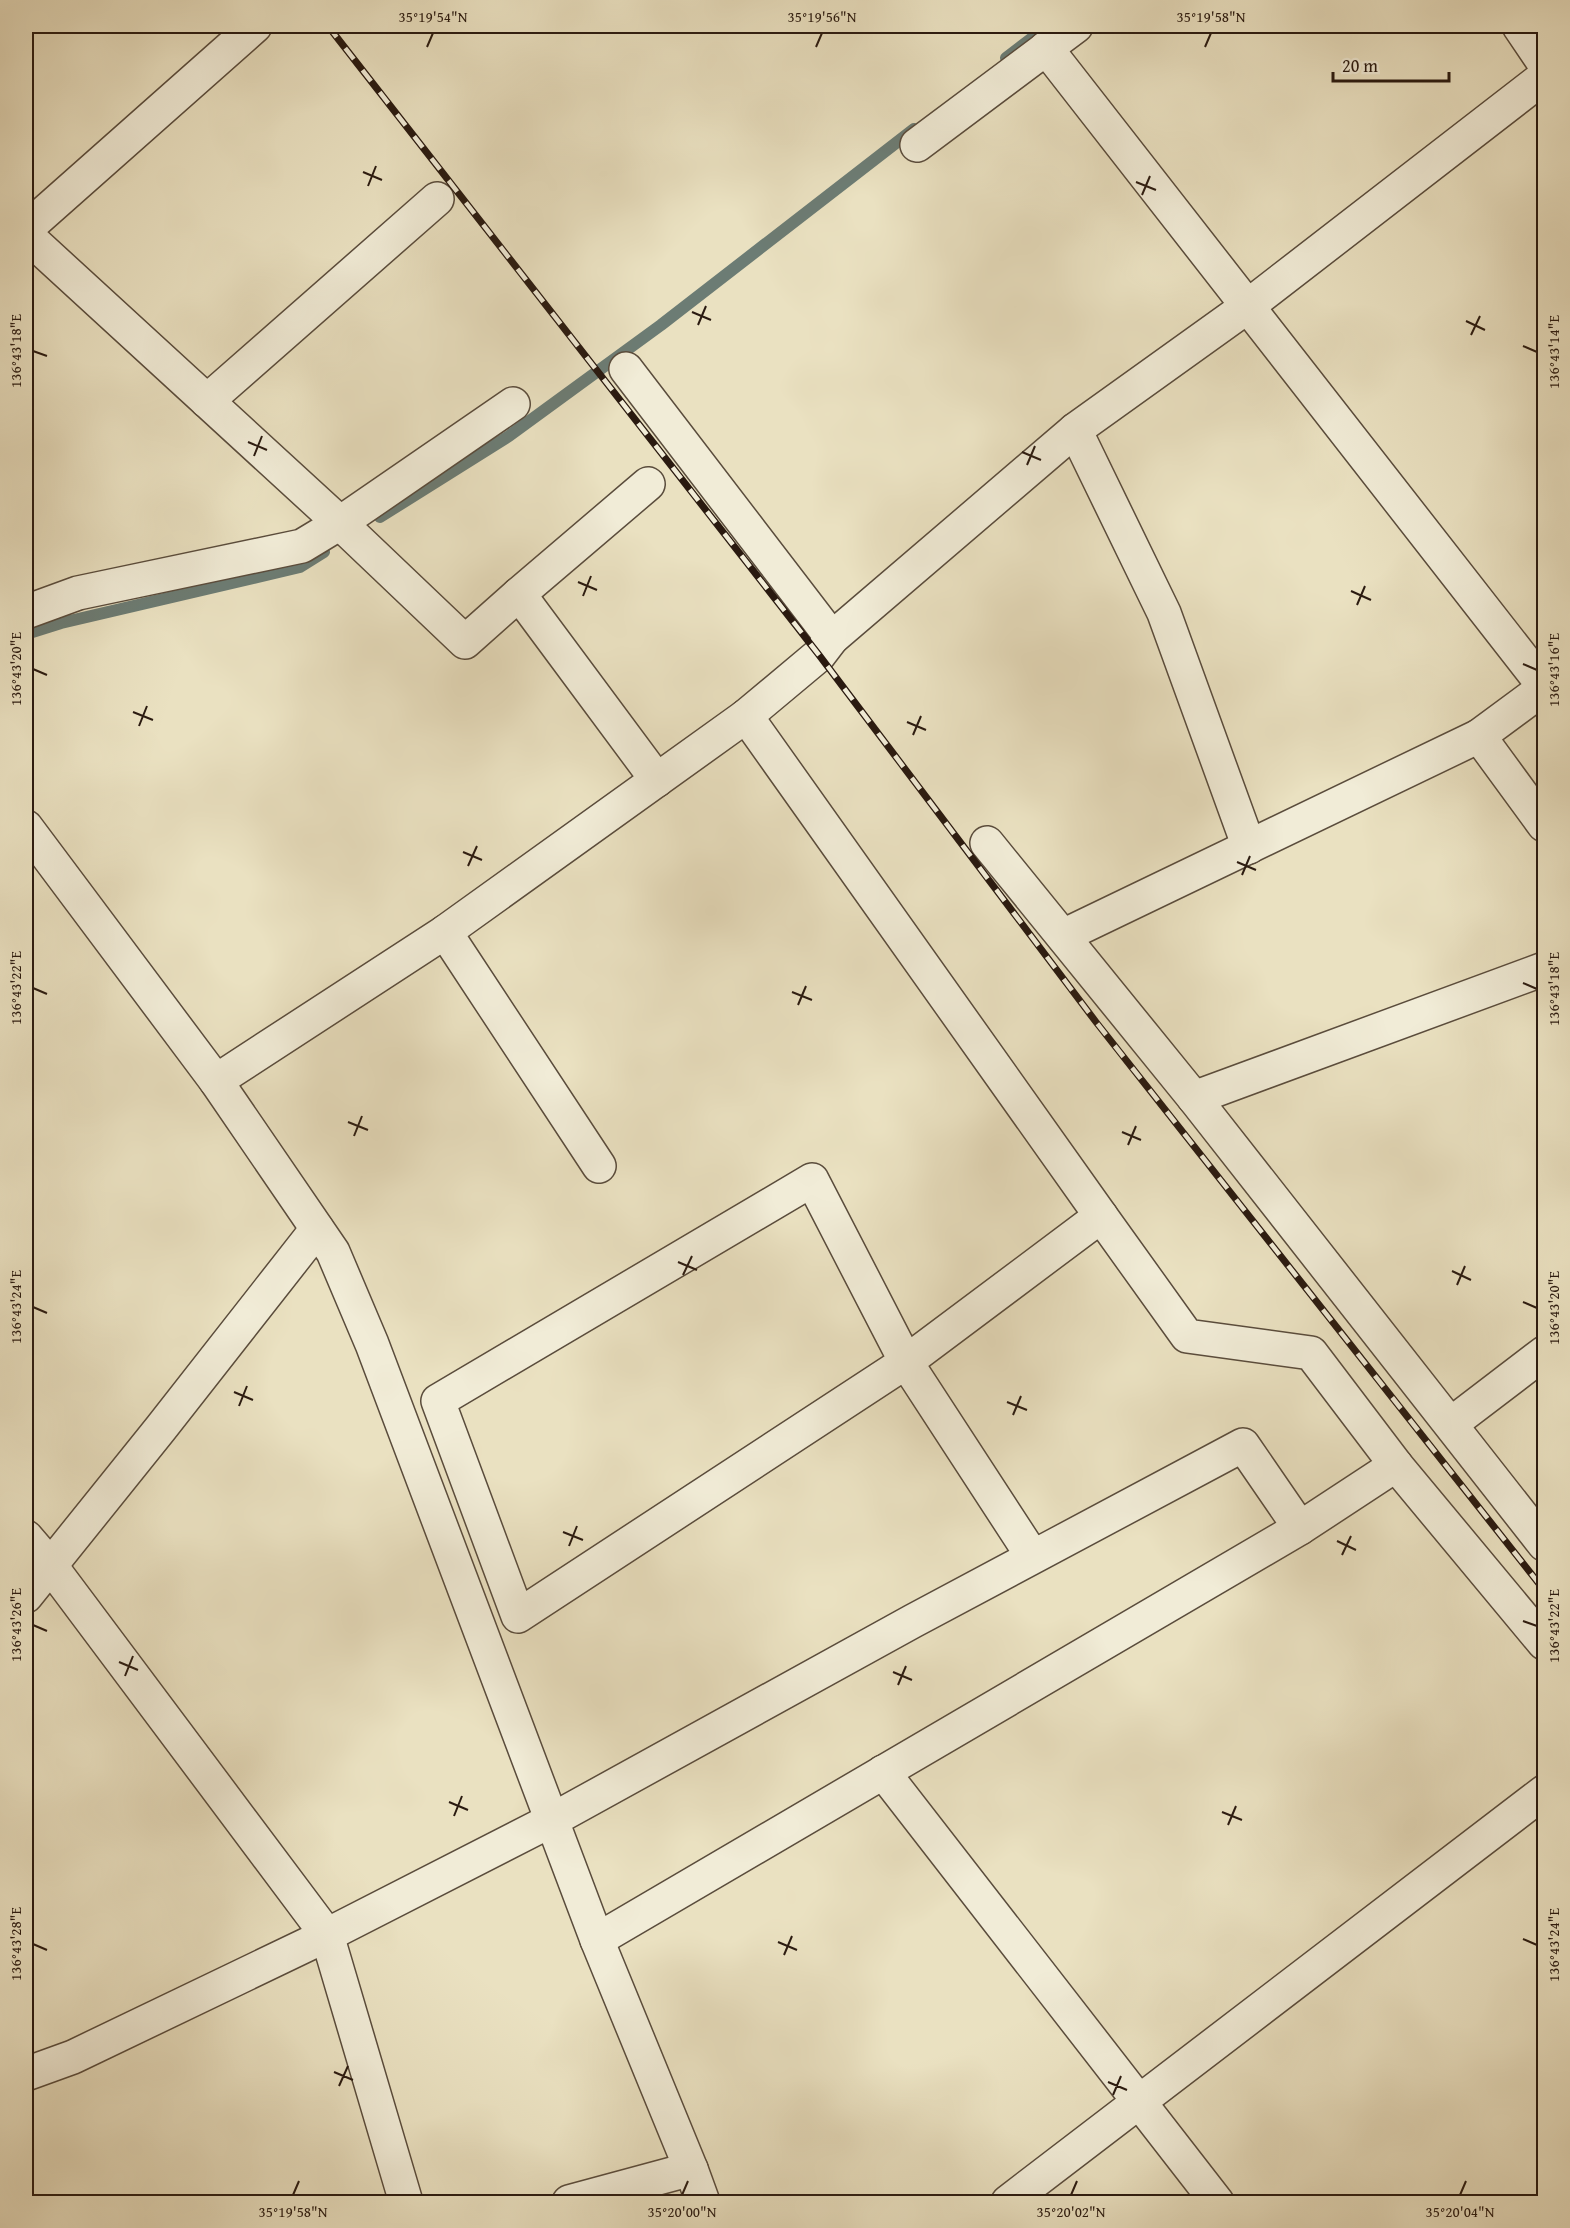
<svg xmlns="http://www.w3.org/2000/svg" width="1570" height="2228" font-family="'Gentium Book Plus',serif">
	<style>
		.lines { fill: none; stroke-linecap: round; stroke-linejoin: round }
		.stream { stroke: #6c7c74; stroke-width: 12 }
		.minor-casing { stroke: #5a4c3c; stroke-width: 36 }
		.minor { stroke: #f1ecd7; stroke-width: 33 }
		.rail-casing { stroke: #2a1a10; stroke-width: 7 }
		.rail { stroke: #f1ecd7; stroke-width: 4.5; stroke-dasharray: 14; stroke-linecap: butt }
		.ticks { fill: none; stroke: #2a1a10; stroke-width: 2 }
		.neatline { fill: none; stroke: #2a1a10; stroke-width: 2 }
		.ticks-label { font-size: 15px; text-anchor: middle; fill: #2a1a10 }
	</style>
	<rect width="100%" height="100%" fill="#eae1c1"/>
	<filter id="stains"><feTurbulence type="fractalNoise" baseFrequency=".00333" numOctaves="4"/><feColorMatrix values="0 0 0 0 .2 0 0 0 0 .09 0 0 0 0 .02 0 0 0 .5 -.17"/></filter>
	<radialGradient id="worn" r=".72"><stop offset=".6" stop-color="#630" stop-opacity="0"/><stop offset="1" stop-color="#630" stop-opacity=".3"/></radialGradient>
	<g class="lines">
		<g class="stream">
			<polyline points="1006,58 1048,26"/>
			<polyline points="380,517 509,436 661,325 914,129"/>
			<polyline points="26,634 61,623 300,567 324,552"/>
		</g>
		<defs>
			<g id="minor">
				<polyline points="1519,26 1544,63"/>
				<polyline points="1046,48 1544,686"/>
				<polyline points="917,145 1076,26"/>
				<polyline points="26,229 255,26"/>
				<polyline points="26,235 340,523 465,642 519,594 657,780"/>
				<polyline points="626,369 832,638"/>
				<polyline points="207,401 437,199"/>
				<polyline points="1075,430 1164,613 1249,847"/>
				<polyline points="519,594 648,484"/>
				<polyline points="26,612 78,593 302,546 340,523 513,404"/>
				<polyline points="1544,688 1479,736 1544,825"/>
				<polyline points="746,716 1101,1216"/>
				<polyline points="26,827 216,1081 333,1252 372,1344 597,1940 691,2169 703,2202"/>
				<polyline points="987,843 1194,1098"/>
				<polyline points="445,932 599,1166"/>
				<polyline points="1063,936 1479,736"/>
				<polyline points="1544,969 1194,1098 1544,1544"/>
				<polyline points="216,1081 445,932 746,716 819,655 832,638 1075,430 1248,306 1544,77"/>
				<polyline points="1451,1424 1544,1353"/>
				<polyline points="1396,1465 1544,1643"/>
				<polyline points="26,1537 50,1565 327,1935 406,2202"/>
				<polyline points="26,1596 161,1428 317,1229"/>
				<polyline points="883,1772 1217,2202"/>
				<polyline points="597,1940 1300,1528"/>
				<polyline points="26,2074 73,2057 327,1935 552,1820 913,1621 1243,1445 1300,1528 1396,1465 1311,1353 1187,1336 1101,1216 906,1362 518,1616 438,1401 812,1180 906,1362 1033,1557"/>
				<polyline points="569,2202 691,2169"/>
				<polyline points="1008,2202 1544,1792"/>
			</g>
		</defs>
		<use href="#minor" class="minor-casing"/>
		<use href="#minor" class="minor"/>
		<defs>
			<polyline id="rail" points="328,26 819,655 1096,1022 1544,1590"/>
		</defs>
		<use href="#rail" class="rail-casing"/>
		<use href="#rail" class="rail"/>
	</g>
	<path class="ticks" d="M427,47L433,33M816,47L822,33M1205,47L1211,33M363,172L382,180M1136,182L1156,190M368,186L376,166M1142,195L1150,176M692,312L711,320M1466,321L1485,330M698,325L706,306M1471,335L1480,316M1523,346L1537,352M33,351L47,356M248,442L267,450M1022,452L1041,460M254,456L262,436M1027,465L1035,446M578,582L597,590M1351,591L1371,600M583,596L591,576M1357,605L1365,586M1523,664L1537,670M33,669L47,675M133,712L153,720M907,722L926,730M139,726L147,706M913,735L921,716M463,852L482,860M1237,862L1256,870M468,866L477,846M1242,875L1250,856M1523,983L1537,989M33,988L47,994M792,992L812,1000M798,1005L806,986M348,1122L368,1130M1122,1132L1141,1140M354,1136L362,1116M1128,1145L1136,1126M678,1262L697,1270M1452,1271L1471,1280M683,1275L692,1256M1457,1285L1465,1266M1523,1302L1537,1308M33,1307L47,1313M234,1392L253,1400M1007,1402L1027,1410M239,1406L247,1386M1013,1415L1021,1396M563,1532L583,1540M1337,1541L1356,1550M569,1546L577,1526M1342,1555L1351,1536M1523,1621L1537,1626M33,1625L47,1631M119,1662L138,1670M893,1672L912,1680M125,1676L133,1656M898,1685L906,1666M449,1802L468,1810M1222,1812L1242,1820M454,1816L462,1796M1228,1825L1236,1806M1523,1939L1537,1945M778,1942L797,1950M33,1944L47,1950M784,1955L792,1936M334,2072L353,2080M1108,2082L1127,2090M339,2086L348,2066M1113,2095L1121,2076M293,2195L299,2181M682,2195L688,2181M1071,2195L1077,2181M1460,2195L1466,2181"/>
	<rect width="1570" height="2228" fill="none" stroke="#eae1c1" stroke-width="66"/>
	<path d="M1333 72v9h116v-9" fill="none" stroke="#2a1a10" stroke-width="3"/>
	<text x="1342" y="72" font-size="18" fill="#2a1a10" stroke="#f1ecd7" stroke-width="4.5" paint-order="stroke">20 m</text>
	<rect x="33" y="33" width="1504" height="2162" class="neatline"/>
	<g class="ticks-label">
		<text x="433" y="22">35°19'54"N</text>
		<text x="822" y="22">35°19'56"N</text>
		<text x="1211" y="22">35°19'58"N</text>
		<text transform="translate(16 351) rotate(-90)" y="5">136°43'18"E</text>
		<text transform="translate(1554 352) rotate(-90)" y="5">136°43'14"E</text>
		<text transform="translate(16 669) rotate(-90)" y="5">136°43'20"E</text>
		<text transform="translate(1554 670) rotate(-90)" y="5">136°43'16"E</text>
		<text transform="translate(16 988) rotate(-90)" y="5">136°43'22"E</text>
		<text transform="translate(1554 989) rotate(-90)" y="5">136°43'18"E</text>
		<text transform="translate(16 1307) rotate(-90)" y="5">136°43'24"E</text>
		<text transform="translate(1554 1308) rotate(-90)" y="5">136°43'20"E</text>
		<text transform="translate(16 1625) rotate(-90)" y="5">136°43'26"E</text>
		<text transform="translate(1554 1626) rotate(-90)" y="5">136°43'22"E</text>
		<text transform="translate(16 1944) rotate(-90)" y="5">136°43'28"E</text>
		<text transform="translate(1554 1945) rotate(-90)" y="5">136°43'24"E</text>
		<text x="293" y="2217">35°19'58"N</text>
		<text x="682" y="2217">35°20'00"N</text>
		<text x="1071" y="2217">35°20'02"N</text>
		<text x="1460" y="2217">35°20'04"N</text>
	</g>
	<rect width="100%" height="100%" filter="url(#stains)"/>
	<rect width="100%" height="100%" fill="url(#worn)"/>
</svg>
